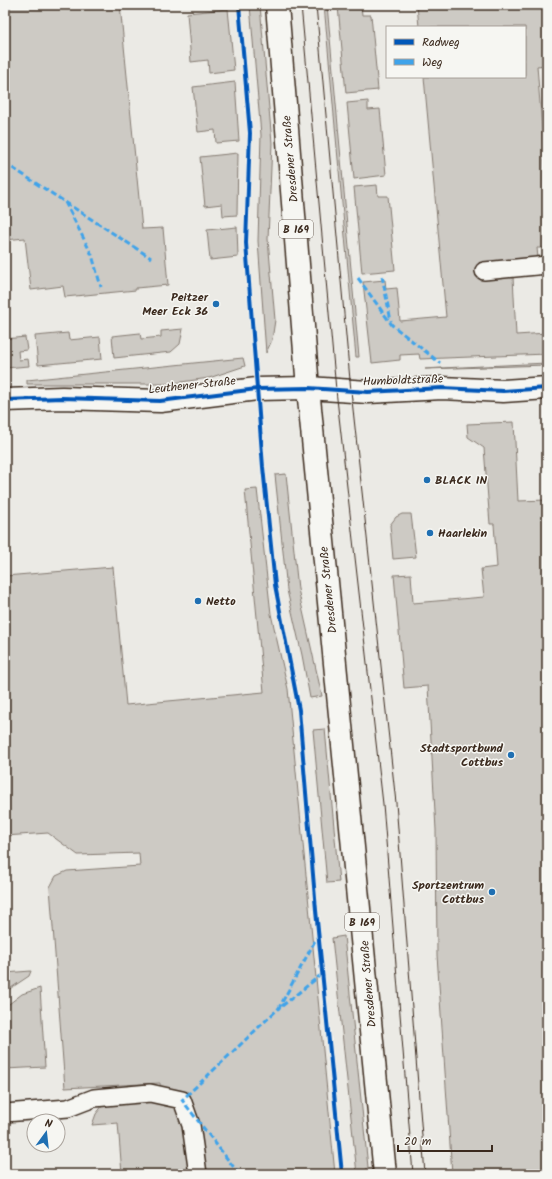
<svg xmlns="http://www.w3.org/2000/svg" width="552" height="1179" font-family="Kalam,sans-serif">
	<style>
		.green { fill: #cdcac4; stroke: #847a71 }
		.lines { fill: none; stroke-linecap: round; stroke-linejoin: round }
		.service-casing { stroke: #3b2a1e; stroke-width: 20 }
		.minor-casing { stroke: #3b2a1e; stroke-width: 25 }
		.primary-casing { stroke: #3b2a1e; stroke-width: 25 }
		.service { stroke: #f6f6f2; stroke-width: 17 }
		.minor { stroke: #f6f6f2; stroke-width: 22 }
		.primary { stroke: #f6f6f2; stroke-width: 22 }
		.tram { stroke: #3b2a1e; stroke-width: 1 }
		.quiet { stroke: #3fa3ea; stroke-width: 3; stroke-dasharray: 6 3; stroke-linecap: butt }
		.cycleway-casing { stroke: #f6f6f2; stroke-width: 6 }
		.cycleway { stroke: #0057b8; stroke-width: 4 }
		.poi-dot { fill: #1f6fb2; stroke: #f6f6f2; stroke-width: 1.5 }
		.labels { text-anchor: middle; stroke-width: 3; stroke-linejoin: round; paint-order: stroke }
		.shield { fill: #f6f6f2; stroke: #73675e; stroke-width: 1 }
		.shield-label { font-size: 11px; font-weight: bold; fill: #3b2a1e }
		.street-label { font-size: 12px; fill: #3b2a1e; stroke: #f6f6f2 }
		.poi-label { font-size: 12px; font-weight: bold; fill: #3b2a1e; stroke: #f6f6f2; text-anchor: end }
	</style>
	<rect width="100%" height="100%" fill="#ebeae5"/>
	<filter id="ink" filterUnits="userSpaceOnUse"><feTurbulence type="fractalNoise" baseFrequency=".025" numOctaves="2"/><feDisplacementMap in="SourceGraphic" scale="8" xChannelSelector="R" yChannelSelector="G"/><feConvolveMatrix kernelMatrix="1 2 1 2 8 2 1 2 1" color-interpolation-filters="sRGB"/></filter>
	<g filter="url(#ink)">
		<g class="green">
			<polygon points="5,5 120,5 142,229 163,228 168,285 136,288 136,290 65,297 63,286 31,290 25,238 5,240"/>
			<polygon points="250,5 260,5 272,143 268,239 275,320 272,340 266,353 258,241 261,135"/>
			<polygon points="324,5 327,5 359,357 356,357"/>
			<polygon points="361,5 362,15 371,15 378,90 346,93 338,6"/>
			<polygon points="417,5 547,5 547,65 537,66 547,190 547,248 537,248 538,258 482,263 484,278 513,277 516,335 547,333 547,354 420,359 419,354 400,355 400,360 372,363 363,282 385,280 386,289 397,288 400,321 446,317 424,77 525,77 525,27 419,27"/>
			<polygon points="228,9 234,70 209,73 208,60 191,62 187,13"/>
			<polygon points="235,82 239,141 216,143 215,130 198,132 193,87"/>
			<polygon points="368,101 368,110 380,109 386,175 354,179 347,103"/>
			<polygon points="238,153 237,215 223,216 222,204 205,206 200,157"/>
			<polygon points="377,185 378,196 388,196 395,270 362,273 354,187"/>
			<polygon points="237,227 238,257 210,260 207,230"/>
			<polygon points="183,329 180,344 171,352 114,358 112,336 140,333 141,339 161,337 161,331"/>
			<polygon points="68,333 69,340 100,337 102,359 38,365 35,336"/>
			<polygon points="25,337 27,350 18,351 19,360 28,359 29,366 5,368 5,339"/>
			<polygon points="243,358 245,366 209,378 167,384 27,384 27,380"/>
			<polygon points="547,363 547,365 425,369 441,368"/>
			<polygon points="514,422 518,501 547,500 547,1174 452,1174 437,955 436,830 428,686 404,688 394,575 411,574 413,603 484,597 481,569 497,567 494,524 490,524 484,448 468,437 467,424"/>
			<polygon points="286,474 298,589 322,696 310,698 302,655 287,590 275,475"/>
			<polygon points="257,489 271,614 288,689 335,1174 122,1174 118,1123 92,1125 96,1114 103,1105 161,1101 160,1083 65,1088 50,887 56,876 67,871 140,866 139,853 78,855 48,833 5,836 5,576 113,567 126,705 264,692 245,490"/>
			<polygon points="402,514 411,514 416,557 393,559 390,525 396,517"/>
			<polygon points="325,729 339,882 327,883 313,730"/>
			<polygon points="344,936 368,1167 362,1174 357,1174 332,938"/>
			<polygon points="31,971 29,976 5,992 5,973"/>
			<polygon points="40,988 45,1067 5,1069 5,1007 22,994"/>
		</g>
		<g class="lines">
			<defs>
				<g id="service">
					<polyline points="484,271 547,265"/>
					<polyline points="5,1113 68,1108 94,1098 150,1093 182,1100 191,1125 198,1174"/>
				</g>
				<polyline id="minor" points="5,400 62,398 160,401 257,389 308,388 368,392 442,388 503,391 547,388"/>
				<polyline id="primary" points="277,5 308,388 385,1174"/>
			</defs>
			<use href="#service" class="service-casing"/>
			<use href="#minor" class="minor-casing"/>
			<use href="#primary" class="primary-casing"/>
			<use href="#service" class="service"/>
			<use href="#minor" class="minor"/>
			<use href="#primary" class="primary"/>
			<g class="tram">
				<polyline points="301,5 336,390 383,804 413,1174"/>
				<polyline points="316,5 351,391 396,803 425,1174"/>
			</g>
			<g class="quiet">
				<polyline points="5,163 151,258"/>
				<polyline points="65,202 92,255 101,287"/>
				<polyline points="382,276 391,321"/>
				<polyline points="358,278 392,325 440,363"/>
				<polyline points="282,1006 322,974"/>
				<polyline points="239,1174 182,1100 279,1008 317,937"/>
			</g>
			<defs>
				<g id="cycleway">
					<polyline points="239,5 250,133 246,243 263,467 275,585 299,710 316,910 342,1174"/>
					<polyline points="5,400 62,398 160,401 257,389 308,388 368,392 442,388 503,391 547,388"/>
				</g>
			</defs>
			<use href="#cycleway" class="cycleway-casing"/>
			<use href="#cycleway" class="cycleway"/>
		</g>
	</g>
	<g class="poi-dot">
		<circle cx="216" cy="304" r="4"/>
		<circle cx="427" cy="480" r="4"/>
		<circle cx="430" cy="533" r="4"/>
		<circle cx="198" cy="601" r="4"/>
		<circle cx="511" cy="755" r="4"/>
		<circle cx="492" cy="892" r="4"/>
	</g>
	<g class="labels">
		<g class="shield">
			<rect x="279" y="220" width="34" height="18" rx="3"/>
			<rect x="345" y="913" width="34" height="18" rx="3"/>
		</g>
		<g class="shield-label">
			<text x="296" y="233">B 169</text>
			<text x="362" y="926">B 169</text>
		</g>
		<g class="street-label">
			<text transform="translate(290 159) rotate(-95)" y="4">Dresdener Straße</text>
			<text transform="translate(403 380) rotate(-2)" y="4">Humboldtstraße</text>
			<text transform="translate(192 385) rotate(-6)" y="4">Leuthener Straße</text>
			<text transform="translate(328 590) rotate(-96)" y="4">Dresdener Straße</text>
			<text transform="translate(368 984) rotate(-95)" y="4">Dresdener Straße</text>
		</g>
		<g class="poi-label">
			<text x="208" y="301">Peitzer<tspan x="208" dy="14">Meer Eck 36</tspan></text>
			<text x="435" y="484" text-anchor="start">BLACK IN</text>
			<text x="438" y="537" text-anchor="start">Haarlekin</text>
			<text x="206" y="605" text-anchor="start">Netto</text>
			<text x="503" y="752">Stadtsportbund<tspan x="503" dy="14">Cottbus</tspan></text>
			<text x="484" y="889">Sportzentrum<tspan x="484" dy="14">Cottbus</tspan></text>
		</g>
	</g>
	<rect width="552" height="1179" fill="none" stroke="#f6f6f2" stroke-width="20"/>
	<rect x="10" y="10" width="532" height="1159" fill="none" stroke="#3b2a1e" stroke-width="1.5" filter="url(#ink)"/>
	<rect x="386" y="26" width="140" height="52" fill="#f6f6f2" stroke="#aba49d"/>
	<rect x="394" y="39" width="20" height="6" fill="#0057b8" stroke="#aba49d"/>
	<text x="422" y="46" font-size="12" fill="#3b2a1e">Radweg</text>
	<rect x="394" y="59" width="20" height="6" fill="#3fa3ea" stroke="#aba49d"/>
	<text x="422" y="66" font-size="12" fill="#3b2a1e">Weg</text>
	<g transform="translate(46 1133) rotate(15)"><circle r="19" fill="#f6f6f2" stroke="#aba49d"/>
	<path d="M0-3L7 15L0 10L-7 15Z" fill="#1f6fb2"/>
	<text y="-6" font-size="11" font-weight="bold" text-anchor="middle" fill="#3b2a1e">N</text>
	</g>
	<path d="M398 1145v6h94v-6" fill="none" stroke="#3b2a1e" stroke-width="2"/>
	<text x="404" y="1145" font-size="12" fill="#3b2a1e" stroke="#f6f6f2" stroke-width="3" paint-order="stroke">20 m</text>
</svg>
